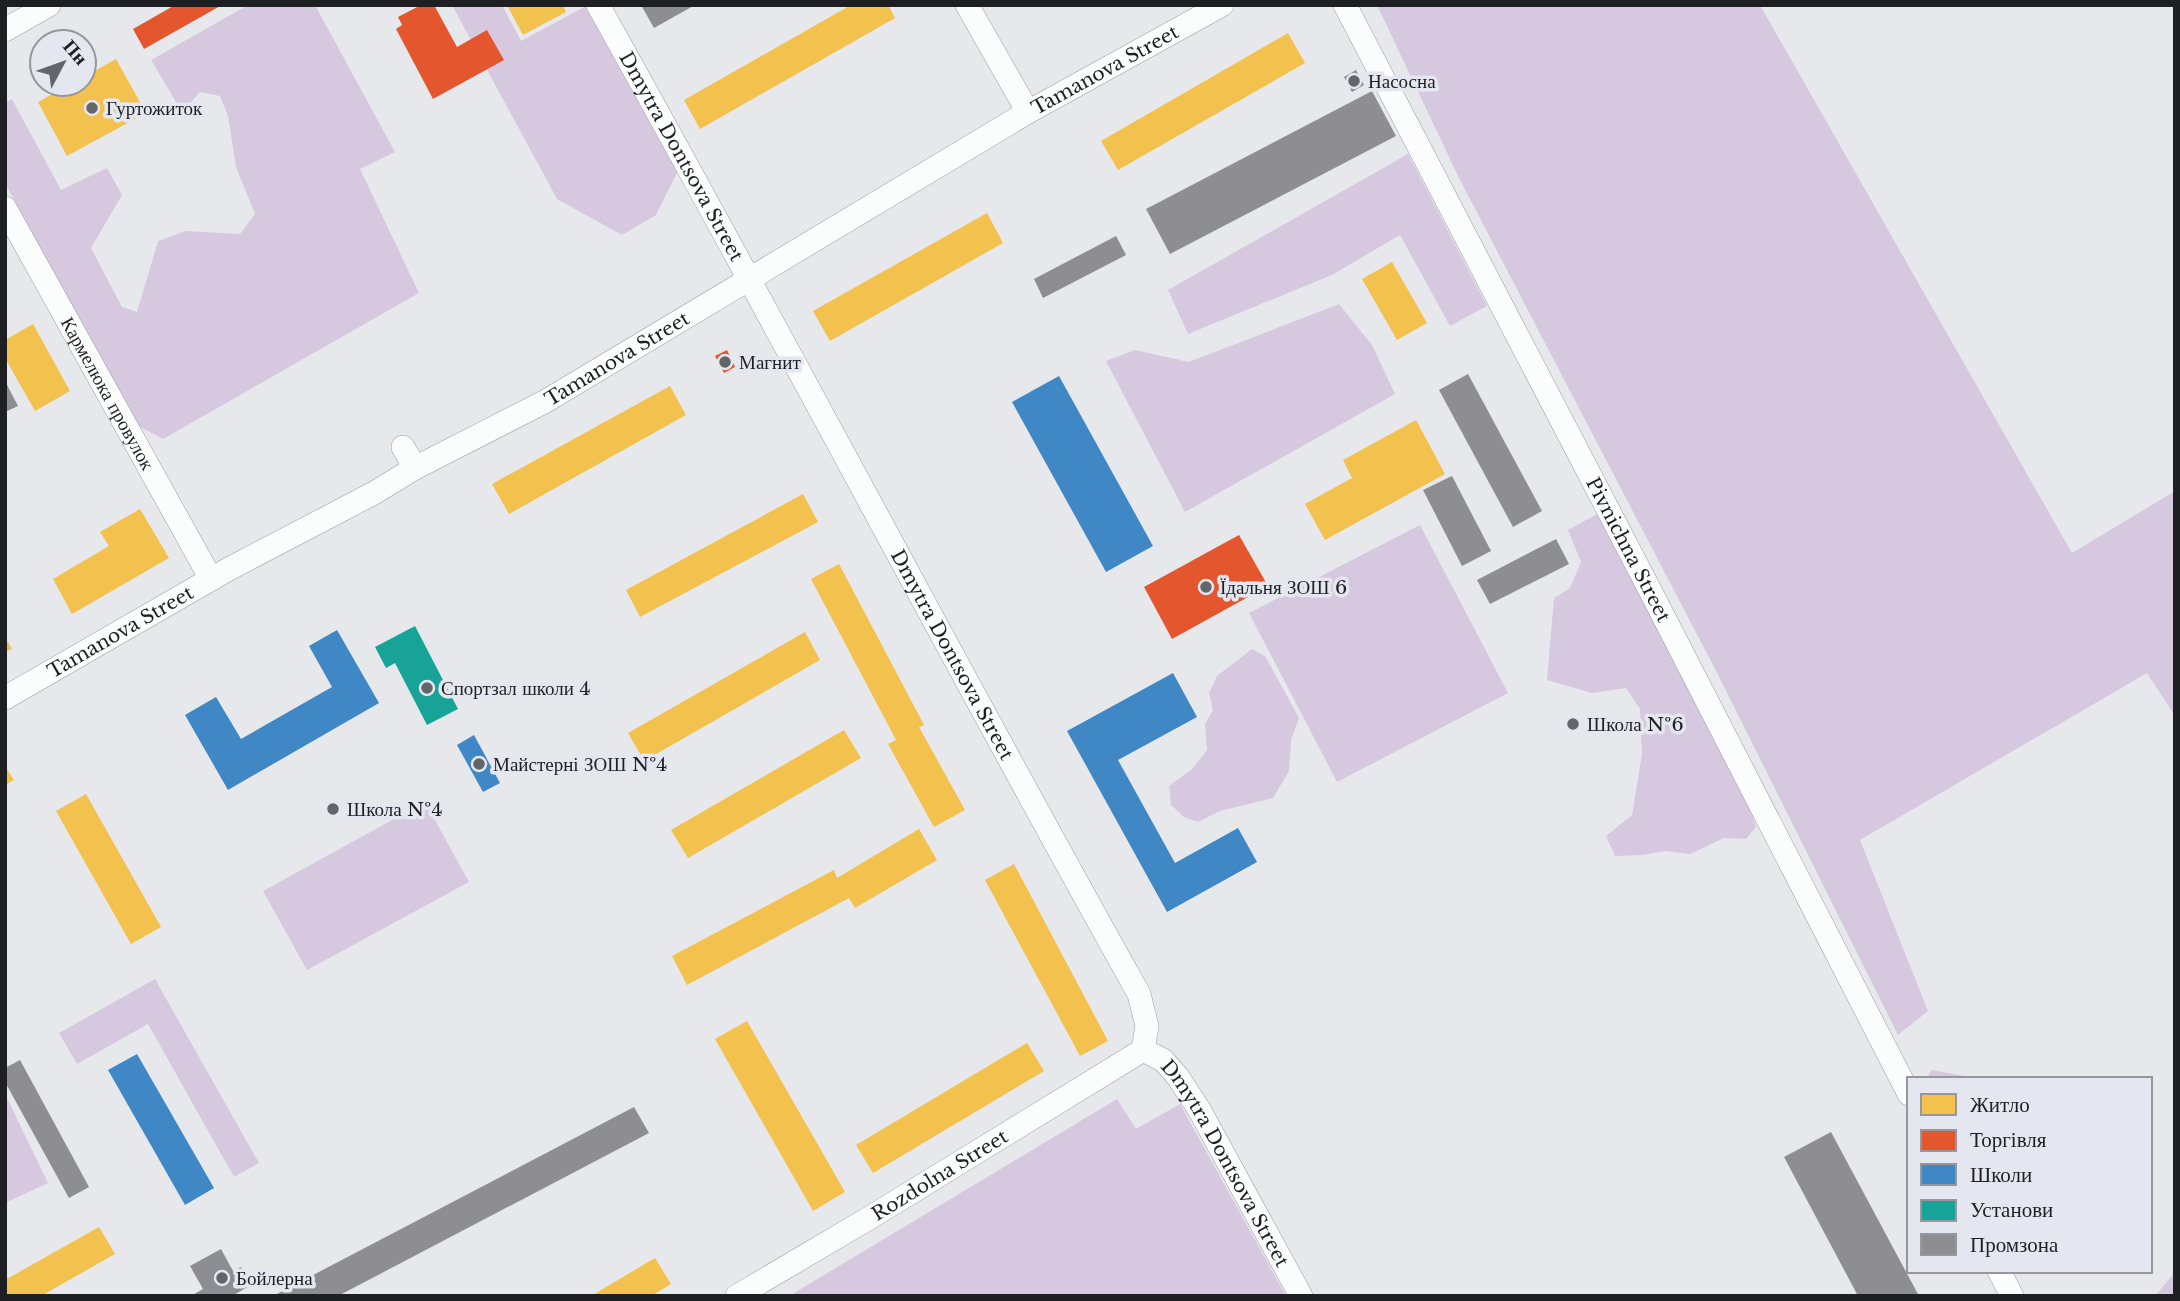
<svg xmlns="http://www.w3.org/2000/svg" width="2180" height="1301" font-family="'Libre Baskerville',serif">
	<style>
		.green { fill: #d6c8df }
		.homes { fill: #f2c14e }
		.shops { fill: #e4572e }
		.schools { fill: #3f88c5 }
		.public { fill: #17a398 }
		.industry { fill: #8d8d92 }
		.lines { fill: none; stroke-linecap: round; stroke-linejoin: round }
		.street-casing { stroke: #9c9da0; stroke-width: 24 }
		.street { stroke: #fbfcfc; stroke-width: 23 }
		.poi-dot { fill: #646569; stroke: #e4e7ef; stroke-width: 2.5 }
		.labels { text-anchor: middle; stroke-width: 7; stroke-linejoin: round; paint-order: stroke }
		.street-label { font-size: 19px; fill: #1e1f22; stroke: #e4e7ef }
		.poi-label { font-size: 19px; fill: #1e1f22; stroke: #e4e7ef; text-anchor: start }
	</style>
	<rect width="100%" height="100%" fill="#e7e8ec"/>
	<g class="green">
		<polygon points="248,5 315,5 395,152 360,169 419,293 163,439 135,424 5,183 5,103 12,99 61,190 107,168 122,195 91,248 122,307 137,312 158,241 186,231 240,234 255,214 236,167 228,116 220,96 200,92 182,112 151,60"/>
		<polygon points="452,5 502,5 521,41 588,5 681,165 656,215 622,235 557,199"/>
		<polygon points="1377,5 1760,5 2072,553 2175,491 2175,716 2147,673 1860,840 1928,1011 1898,1035 1713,665 1459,178"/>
		<polygon points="1408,154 1487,306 1450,326 1400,235 1332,275 1188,334 1168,290"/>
		<polygon points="1339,304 1372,345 1395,394 1185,512 1106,361 1135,350 1189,362"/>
		<polygon points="1599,513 1750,807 1756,827 1746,839 1724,838 1690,854 1665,851 1642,855 1615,856 1606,836 1632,815 1642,754 1640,709 1626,688 1592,693 1547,680 1554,598 1570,588 1581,562 1568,530"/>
		<polygon points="1420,525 1508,693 1337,782 1249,613"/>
		<polygon points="1252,649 1265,656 1299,718 1291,740 1289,771 1273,798 1220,811 1198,822 1184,817 1171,805 1169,786 1192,769 1207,750 1205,724 1213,710 1209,693 1217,676"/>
		<polygon points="425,802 469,882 307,970 263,891"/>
		<polygon points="155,979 259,1163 234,1177 148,1024 77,1064 59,1033"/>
		<polygon points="1932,1070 1970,1077 1972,1079 1926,1079"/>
		<polygon points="7,1098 48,1183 5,1203 5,1099"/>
		<polygon points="1117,1099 1136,1129 1180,1104 1286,1296 789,1296"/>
		<polygon points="2175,1272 2175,1296 2155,1296"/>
	</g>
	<g class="homes">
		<polygon points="507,5 563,5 566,12 523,35"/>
		<polygon points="851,5 888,5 895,18 700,129 684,100"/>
		<polygon points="1288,33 1305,63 1118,170 1101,141"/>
		<polygon points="116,59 146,113 67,156 38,102 71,84 84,84 84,77"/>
		<polygon points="987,213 1003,243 830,341 813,311"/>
		<polygon points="1392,262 1427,323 1397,340 1362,279"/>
		<polygon points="33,324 70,391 35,411 5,358 5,340"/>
		<polygon points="670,386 686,415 509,514 492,484"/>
		<polygon points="1416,420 1445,474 1325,540 1305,504 1352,478 1343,460"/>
		<polygon points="803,494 818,522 640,617 626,590"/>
		<polygon points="140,509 169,558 72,614 53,579 109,546 100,532"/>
		<polygon points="839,564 924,725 919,727 965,810 934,827 888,744 896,740 811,579"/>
		<polygon points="805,632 820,660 644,761 628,733"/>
		<polygon points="5,637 12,649 5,652"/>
		<polygon points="844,730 861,758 688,858 671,830"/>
		<polygon points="5,766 14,780 5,785"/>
		<polygon points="86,794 161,927 131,944 56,811"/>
		<polygon points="919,829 937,860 855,908 849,898 687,985 672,956 834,870 837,878"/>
		<polygon points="1014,864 1108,1041 1080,1056 985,880"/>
		<polygon points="747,1021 845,1192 813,1211 715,1039"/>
		<polygon points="1027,1043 1044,1071 873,1173 856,1145"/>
		<polygon points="99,1227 115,1254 41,1296 5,1296 5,1280"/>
		<polygon points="655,1258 671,1284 651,1296 591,1296"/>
	</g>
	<g class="shops">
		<polygon points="175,5 222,5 144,49 133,29"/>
		<polygon points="421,5 434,5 457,47 487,30 504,60 433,99 396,29 402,25 398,17"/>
		<polygon points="727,350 735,367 724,373 715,356"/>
		<polygon points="1239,535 1268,586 1172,639 1144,587"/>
	</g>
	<g class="schools">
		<polygon points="1059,376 1153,546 1106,572 1012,402"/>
		<polygon points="337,630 379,703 228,790 185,715 216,697 241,739 332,687 309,646"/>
		<polygon points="1173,673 1197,717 1118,760 1175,863 1238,828 1257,862 1167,912 1067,731"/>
		<polygon points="474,735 500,783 483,792 457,745"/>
		<polygon points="137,1054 214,1188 185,1205 108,1070"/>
	</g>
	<polygon class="public" points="415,626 458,709 427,725 395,663 386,668 375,647"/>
	<g class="industry">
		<polygon points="641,5 695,5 654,28"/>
		<polygon points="1356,70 1364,85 1352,92 1344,77"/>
		<polygon points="1372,91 1396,136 1170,254 1146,209"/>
		<polygon points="1116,236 1126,255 1043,298 1034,279"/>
		<polygon points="1468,374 1542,511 1513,527 1439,390"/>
		<polygon points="5,381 18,406 5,412"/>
		<polygon points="1452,476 1491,551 1462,566 1423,490"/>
		<polygon points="1556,539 1569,564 1490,604 1477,580"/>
		<polygon points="20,1060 89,1187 69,1198 5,1082 5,1068"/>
		<polygon points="634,1107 649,1133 338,1296 273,1296"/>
		<polygon points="1831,1132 1919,1296 1858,1296 1784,1157"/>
		<polygon points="221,1249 233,1271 241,1267 251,1285 232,1296 191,1296 203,1289 190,1266"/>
	</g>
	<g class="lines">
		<defs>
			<g id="street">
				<path id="s1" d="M598,5C782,333 955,666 1139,994L1147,1026L1143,1050L1163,1060L1178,1077L1200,1111L1301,1296"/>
				<polyline points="967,5 1028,112"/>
				<path id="s2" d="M1345,5L1653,596L1909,1094"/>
				<polyline points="5,30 49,5"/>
				<path id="s3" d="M5,208L211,579"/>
				<polyline points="403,447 415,468"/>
				<path id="s4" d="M5,698L227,570L374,493L415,468L546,401L1028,112L1222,5"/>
				<polyline points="1999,1271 2012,1296"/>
				<path id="s5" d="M737,1296L871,1217L1143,1050"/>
			</g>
		</defs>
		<use href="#street" class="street-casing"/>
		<use href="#street" class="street"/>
	</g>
	<g class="poi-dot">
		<circle cx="1354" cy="81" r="7"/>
		<circle cx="92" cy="108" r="7"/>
		<circle cx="725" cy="362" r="7"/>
		<circle cx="1206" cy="587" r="7"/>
		<circle cx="427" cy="688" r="7"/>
		<circle cx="1573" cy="724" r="7"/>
		<circle cx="479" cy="764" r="7"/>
		<circle cx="333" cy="809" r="7"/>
		<circle cx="222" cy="1278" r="7"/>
	</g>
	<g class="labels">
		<g class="street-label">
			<text dy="7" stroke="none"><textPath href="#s4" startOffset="1267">Tamanova Street</textPath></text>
			<text dy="7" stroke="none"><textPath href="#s1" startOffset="173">Dmytra Dontsova Street</textPath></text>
			<text dy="7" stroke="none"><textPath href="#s4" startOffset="700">Tamanova Street</textPath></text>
			<text dy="7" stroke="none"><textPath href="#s3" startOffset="212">Кармелюка провулок</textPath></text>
			<text dy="7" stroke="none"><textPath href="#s2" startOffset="614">Pivnichna Street</textPath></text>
			<text dy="7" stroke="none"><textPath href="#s4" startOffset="133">Tamanova Street</textPath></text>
			<text dy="7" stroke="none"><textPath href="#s1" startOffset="740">Dmytra Dontsova Street</textPath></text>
			<text dy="7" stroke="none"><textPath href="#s1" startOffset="1328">Dmytra Dontsova Street</textPath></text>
			<text dy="7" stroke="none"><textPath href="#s5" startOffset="236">Rozdolna Street</textPath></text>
		</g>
		<g class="poi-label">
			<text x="1368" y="88">Насосна</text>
			<text x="106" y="115">Гуртожиток</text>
			<text x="739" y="369">Магнит</text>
			<text x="1220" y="594">Їдальня ЗОШ 6</text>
			<text x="441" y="695">Спортзал школи 4</text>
			<text x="1587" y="731">Школа №6</text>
			<text x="493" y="771">Майстерні ЗОШ №4</text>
			<text x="347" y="816">Школа №4</text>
			<text x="236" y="1285">Бойлерна</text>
		</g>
	</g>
	<rect width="2180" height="1301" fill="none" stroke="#1e1f22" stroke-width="14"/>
	<rect x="1907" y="1077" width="245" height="196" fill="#e4e7ef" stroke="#95979d" stroke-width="2"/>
	<rect x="1921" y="1094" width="35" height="21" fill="#f2c14e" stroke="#95979d" stroke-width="2"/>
	<text x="1970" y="1112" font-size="21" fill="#1e1f22">Житло</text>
	<rect x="1921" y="1130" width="35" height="21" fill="#e4572e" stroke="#95979d" stroke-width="2"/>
	<text x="1970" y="1147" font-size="21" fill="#1e1f22">Торгівля</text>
	<rect x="1921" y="1164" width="35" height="21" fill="#3f88c5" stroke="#95979d" stroke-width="2"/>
	<text x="1970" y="1182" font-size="21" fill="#1e1f22">Школи</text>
	<rect x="1921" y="1200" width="35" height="21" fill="#17a398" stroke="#95979d" stroke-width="2"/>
	<text x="1970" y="1217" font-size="21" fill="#1e1f22">Установи</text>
	<rect x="1921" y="1234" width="35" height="21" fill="#8d8d92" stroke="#95979d" stroke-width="2"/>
	<text x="1970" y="1252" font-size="21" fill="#1e1f22">Промзона</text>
	<g transform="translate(63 63) rotate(49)"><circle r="33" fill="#e4e7ef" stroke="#95979d" stroke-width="2"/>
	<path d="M0-5L12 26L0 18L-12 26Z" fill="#646569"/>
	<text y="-10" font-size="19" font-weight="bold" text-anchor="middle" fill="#1e1f22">Пн</text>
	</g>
</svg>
